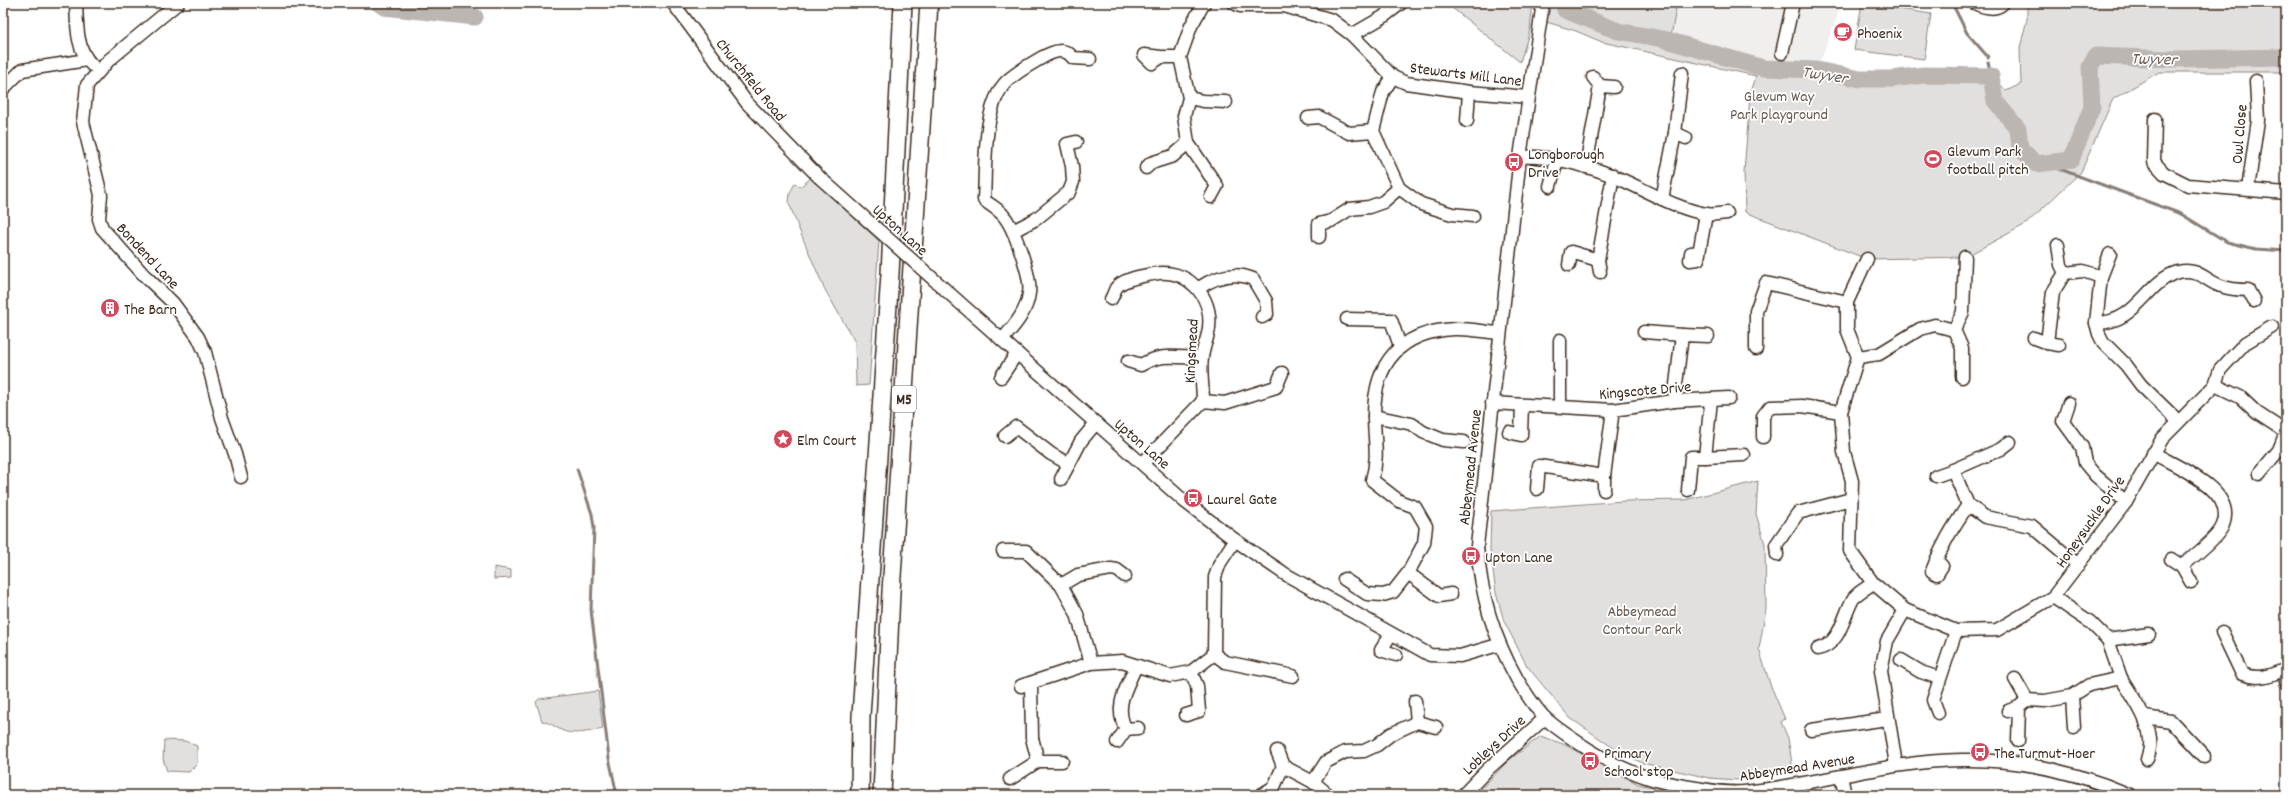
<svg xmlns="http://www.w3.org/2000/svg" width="2289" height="798" font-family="Dekko,sans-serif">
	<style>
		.built { fill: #f1efee }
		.green { fill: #e2e0de; stroke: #8e857e }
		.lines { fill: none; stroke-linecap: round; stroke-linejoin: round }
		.stream { stroke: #887e77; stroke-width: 3 }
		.river { stroke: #bcb6b3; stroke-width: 17 }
		.minor-casing { stroke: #3b2a1e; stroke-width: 15 }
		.highway-casing { stroke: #3b2a1e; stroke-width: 20 }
		.minor { stroke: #fff; stroke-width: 12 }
		.highway { stroke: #fff; stroke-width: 17 }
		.minor-bridge-casing { stroke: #3b2a1e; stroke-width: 15; stroke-linecap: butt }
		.minor-bridge { stroke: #fff; stroke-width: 12 }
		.labels { text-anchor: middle; stroke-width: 3.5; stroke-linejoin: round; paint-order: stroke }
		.shield { fill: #fff; stroke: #766a62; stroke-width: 1 }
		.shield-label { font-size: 15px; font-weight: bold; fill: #3b2a1e }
		.poi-label { font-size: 16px; fill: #3b2a1e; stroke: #fff; text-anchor: start }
		.street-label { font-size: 16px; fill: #3b2a1e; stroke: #fff }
		.park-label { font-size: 16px; fill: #65584e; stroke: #fff }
		.water-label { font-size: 17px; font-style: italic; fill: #685b52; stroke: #fff }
	</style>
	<rect width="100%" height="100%" fill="#fff"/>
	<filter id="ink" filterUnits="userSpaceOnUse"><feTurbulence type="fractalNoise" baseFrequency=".025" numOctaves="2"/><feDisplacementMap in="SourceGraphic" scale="8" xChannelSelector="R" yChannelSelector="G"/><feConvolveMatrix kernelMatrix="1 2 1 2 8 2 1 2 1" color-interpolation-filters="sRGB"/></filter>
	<g filter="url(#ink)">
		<polygon class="built" points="1560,3 1842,3 1817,70 1763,68 1663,39 1618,31 1565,10"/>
		<g class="green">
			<polygon points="1446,3 1533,3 1530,30 1520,62"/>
			<polygon points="1543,3 1560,3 1565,10 1618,31 1663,39 1763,68 1817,70 1860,79 1892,79 1923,75 1990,72 2006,91 2021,84 2020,48 2027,19 2027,3 2286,3 2286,72 2159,72 2113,99 2081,172 2026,224 1965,257 1867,259 1745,212 1744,172 1750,96 1756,76 1602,42 1576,31 1540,20"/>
			<polygon points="1566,3 1677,3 1671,36 1619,28 1568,6"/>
			<polygon points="1862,3 1931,14 1924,59 1854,50"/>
			<polygon points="811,178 879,241 869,385 856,386 855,342 824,288 798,227 789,203 790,193 795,183 800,187"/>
			<polygon points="1758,481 1756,514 1765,544 1766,609 1759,649 1770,684 1785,719 1781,722 1788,738 1793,770 1736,780 1709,778 1642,763 1612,747 1570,718 1527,666 1504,621 1496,593 1490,549 1491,511 1624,501 1685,500"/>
			<polygon points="494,567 511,570 511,578 494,579"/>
			<path d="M598,691L603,729C591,731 572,736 561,730C554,726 550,723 542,721L536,702L539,699Z"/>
			<polygon points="1541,736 1563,744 1638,784 1692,795 1475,795 1509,760"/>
			<polygon points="164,740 185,741 197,746 197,764 189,772 167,771 163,759"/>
		</g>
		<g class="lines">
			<g class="stream">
				<polyline points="1946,3 1953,5 1967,33 1988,57"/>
				<polyline points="1988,62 1991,76"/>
				<polyline points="2036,164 2057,168 2181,214 2227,242 2256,249 2286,251"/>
				<polyline points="577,469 592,514 594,528 591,610 609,758 617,795"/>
			</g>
			<g class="river">
				<polyline points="378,3 384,7 475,17"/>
				<polyline points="1565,10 1618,31 1663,39 1763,68 1817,70 1860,79 1892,79 1923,75 1991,76 1995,101 2018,129 2020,148 2036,164 2071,160 2092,107 2090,67 2096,56 2173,59 2286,57"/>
			</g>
			<defs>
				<g id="minor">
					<path d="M76,3C77,24 76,50 92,65"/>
					<polyline points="178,3 109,60 87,85 83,122 101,195 99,219 102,228 143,274 173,303 198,337 205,352 222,418 235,454 241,477"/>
					<polyline points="673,3 747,103 819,177"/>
					<polyline points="1204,3 1191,26 1180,57 1189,98 1184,116 1188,143 1217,186 1211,197"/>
					<polyline points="1234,3 1240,6 1284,6 1332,20 1352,35 1393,77 1406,83 1469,92 1528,97"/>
					<path d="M1543,3L1520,157L1477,546C1481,596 1493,636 1517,679C1525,692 1534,707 1545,718C1558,730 1573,739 1588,749C1618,768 1648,781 1684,786C1704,789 1723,794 1744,792C1817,785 1888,761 1962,760C2019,759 2077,772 2130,795"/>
					<path d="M1974,3C1983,7 1996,11 2003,3"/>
					<polyline points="1352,35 1383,17 1401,3"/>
					<polyline points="1782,53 1793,3"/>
					<polyline points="1161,57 1144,55 1152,63 1161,57 1180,57"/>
					<polyline points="1393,77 1383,92 1373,131 1399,188 1421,204 1452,214 1473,216"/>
					<polyline points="1600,86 1614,87"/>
					<polyline points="3,89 22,70 87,60"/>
					<polyline points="1189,98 1203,101 1226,102"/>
					<polyline points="1308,118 1319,117 1349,133 1373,131"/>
					<polyline points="2155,119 2154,162 2164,173 2188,185 2286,193"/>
					<polyline points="1467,121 1469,92"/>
					<polyline points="1675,133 1682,73"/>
					<path d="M1520,157C1549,155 1586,165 1613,176C1643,188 1673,208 1706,214C1712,215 1720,214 1727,213"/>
					<polyline points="1586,167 1600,86 1593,77"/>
					<polyline points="1146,168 1151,163 1173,156 1188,143"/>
					<polyline points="1550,186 1557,161"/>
					<polyline points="2248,189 2258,120 2256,81"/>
					<polyline points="1662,199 1675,133 1686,138"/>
					<polyline points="1013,231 1036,219 1069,192 1073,182 1072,166 1067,144 1076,142"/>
					<polyline points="1319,237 1319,224 1331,221 1350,209 1369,207 1383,202 1399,188"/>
					<polyline points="2058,245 2061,265 2065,273"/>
					<polyline points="1699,252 1691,253 1690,260 1698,259 1706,214"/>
					<polyline points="2110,254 2101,277 2096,323 2099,334 2103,342 2126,365 2141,385 2178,421"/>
					<polyline points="1867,259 1847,302 1847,329 1858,357 1841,412 1844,452 1852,481 1850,551 1873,583 1905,610 1956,631 1997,630 2053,597 2126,502 2162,439 2215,385 2220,370 2245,343 2272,327"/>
					<polyline points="1598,260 1600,272"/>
					<polyline points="1569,265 1571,252 1598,260 1613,175"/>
					<path d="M1199,288C1215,277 1234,271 1253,279L1266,301L1267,314L1262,317"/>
					<path d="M1111,299C1113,296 1114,292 1116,288C1122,279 1143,276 1153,274C1186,267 1213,295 1209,328C1208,338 1203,347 1202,358C1200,372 1203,387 1203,401"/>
					<polyline points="959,302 1184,501 1235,540 1285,574 1430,655 1460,656 1498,645"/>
					<polyline points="1347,319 1391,320 1400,346"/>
					<path d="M2096,323C2138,323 2146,281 2178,272C2199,267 2205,281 2221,286C2229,289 2239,290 2248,290L2254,301"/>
					<polyline points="1954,330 1962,348 1962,377"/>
					<polyline points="1644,332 1682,335"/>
					<polyline points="2034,338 2047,343 2053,292 2065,273 2083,271 2101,277"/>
					<path d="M1002,340C1014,326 1027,312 1029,293C1032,278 1014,227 1003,215C998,209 990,205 984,200C986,166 982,106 1007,81C1018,71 1031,64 1043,57C1054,51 1065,47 1073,58L1090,59"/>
					<polyline points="1560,340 1560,408"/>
					<polyline points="2047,343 2059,345"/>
					<polyline points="1756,349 1756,311 1766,283 1847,302"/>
					<polyline points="1858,357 1879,354 1920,329 1935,325 1954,330 1963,312 1965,257"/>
					<path d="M1128,361L1141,365C1162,352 1178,358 1202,358"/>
					<polyline points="1001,377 1017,353"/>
					<polyline points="2215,385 2240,397 2257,413 2286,432 2279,450 2259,474"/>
					<polyline points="1674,401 1682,335 1708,336"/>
					<polyline points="1492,403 1613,410 1674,401 1729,398"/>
					<polyline points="2069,403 2063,421 2082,447 2085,463 2095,475 2126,502"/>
					<polyline points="1374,416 1412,424 1423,432 1443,440 1464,442"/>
					<polyline points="1509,432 1521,435 1522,405"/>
					<polyline points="1005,436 1016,427 1051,454 1069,464 1081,441 1096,423"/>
					<polyline points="1763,437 1763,416 1770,407 1802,406 1841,412"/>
					<polyline points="2010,442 2001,449 1953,470 1968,505 1985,517 2032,526 2078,565"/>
					<path d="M2153,453C2177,467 2237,490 2223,525C2219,537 2192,558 2182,566L2191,582"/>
					<polyline points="1705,457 1744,455"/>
					<polyline points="1143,463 1203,401 1225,403 1276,387 1282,373"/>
					<polyline points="1936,476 1953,470"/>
					<polyline points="1061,479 1069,464"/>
					<polyline points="1537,489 1539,466 1604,476 1613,410"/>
					<polyline points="1604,490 1604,476"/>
					<polyline points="1688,490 1691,457 1705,457 1711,400"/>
					<polyline points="1003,551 1026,551 1061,585 1077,614 1091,663"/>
					<polyline points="1777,555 1776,545 1798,513 1851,499"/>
					<polyline points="2171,559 2182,566"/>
					<path d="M1936,560L1942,566L1937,574L1932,571C1941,546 1953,527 1968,505"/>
					<polyline points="1408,573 1439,596 1451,594"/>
					<path d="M1344,579L1367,594L1383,595L1393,592L1408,573L1424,543L1426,526L1415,507L1399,501L1372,480C1379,456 1374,440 1374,416C1374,363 1400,332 1454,329C1468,328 1485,332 1499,333"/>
					<polyline points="1061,585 1078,575 1111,569 1117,570 1125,576"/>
					<path d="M2222,632L2242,674C2258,680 2270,676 2286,669"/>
					<polyline points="1391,634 1381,650 1396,655"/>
					<polyline points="2108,640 2149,634"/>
					<path d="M1818,649C1841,644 1843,616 1853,599C1856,593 1867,588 1873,583"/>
					<polyline points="1214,654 1225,662 1293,676"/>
					<polyline points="1901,660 1921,672 1939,678"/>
					<path d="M2121,678C2135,701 2159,731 2147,759"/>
					<polyline points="2015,679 2027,700"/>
					<polyline points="2286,680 2286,682"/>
					<polyline points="1021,686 1091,663 1122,661 1170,676 1191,672 1214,654 1215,577 1220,563 1235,540"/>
					<polyline points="2072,696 2074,728"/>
					<polyline points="1415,701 1417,722"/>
					<polyline points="2008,711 2019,707 2027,700 2045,701 2072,696 2089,685 2121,678 2108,640 2090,622 2053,597"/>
					<polyline points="1938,713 1933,700 1956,631"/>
					<polyline points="1186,715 1199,711 1197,686 1191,672"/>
					<polyline points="2145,717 2171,721 2204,756"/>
					<path d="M1126,729C1113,707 1127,687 1136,666"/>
					<polyline points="1811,730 1887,719"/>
					<polyline points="2018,741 2019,707"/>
					<polyline points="1117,742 1126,729 1138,728"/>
					<polyline points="1277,751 1283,766 1313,782 1329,795"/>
					<polyline points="1038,761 1062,761"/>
					<polyline points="1896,765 1881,671 1887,641 1905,610"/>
					<polyline points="1841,776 1845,795"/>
					<polyline points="1010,779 1038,761 1032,738 1031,683"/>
					<polyline points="1313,782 1326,762 1345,752 1364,751 1377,745 1391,734 1417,722 1436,727"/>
					<polyline points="1261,795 1274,787 1283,766"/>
					<polyline points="1463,795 1488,769 1545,718"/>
				</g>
				<g id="highway">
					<polyline points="860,795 861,716 890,274 903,3"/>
					<polyline points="882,795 891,592 929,3"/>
				</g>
			</defs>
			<use href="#minor" class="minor-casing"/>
			<use href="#highway" class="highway-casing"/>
			<use href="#minor" class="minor"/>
			<use href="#highway" class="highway"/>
			<defs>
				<polyline id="minor-bridge" points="819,177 959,302"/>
			</defs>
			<use href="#minor-bridge" class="minor-bridge-casing"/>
			<use href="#minor-bridge" class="minor-bridge"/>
		</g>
	</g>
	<defs>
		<symbol id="cafe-disc" viewBox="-11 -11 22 22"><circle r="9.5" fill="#d1495b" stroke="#fff"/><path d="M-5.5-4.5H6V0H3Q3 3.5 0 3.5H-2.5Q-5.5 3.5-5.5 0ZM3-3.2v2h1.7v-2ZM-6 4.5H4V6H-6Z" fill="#fff"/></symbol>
		<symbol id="stadium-disc" viewBox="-11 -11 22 22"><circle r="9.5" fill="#d1495b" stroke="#fff"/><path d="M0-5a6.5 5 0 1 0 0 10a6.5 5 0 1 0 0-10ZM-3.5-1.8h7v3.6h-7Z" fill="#fff"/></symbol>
		<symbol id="bus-disc" viewBox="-11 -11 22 22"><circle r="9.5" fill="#d1495b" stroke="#fff"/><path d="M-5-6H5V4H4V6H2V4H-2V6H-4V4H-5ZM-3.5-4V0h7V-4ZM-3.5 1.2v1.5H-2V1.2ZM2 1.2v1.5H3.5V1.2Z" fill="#fff"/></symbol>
		<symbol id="building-disc" viewBox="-11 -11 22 22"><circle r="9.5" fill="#d1495b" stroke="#fff"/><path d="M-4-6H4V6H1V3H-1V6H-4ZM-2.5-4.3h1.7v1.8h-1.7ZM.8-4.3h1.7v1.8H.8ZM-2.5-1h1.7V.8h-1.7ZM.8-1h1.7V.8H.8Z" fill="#fff"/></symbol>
		<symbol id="sight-disc" viewBox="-11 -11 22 22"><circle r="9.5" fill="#d1495b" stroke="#fff"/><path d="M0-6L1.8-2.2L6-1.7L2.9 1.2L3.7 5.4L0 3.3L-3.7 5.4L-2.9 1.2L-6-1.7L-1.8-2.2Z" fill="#fff"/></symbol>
	</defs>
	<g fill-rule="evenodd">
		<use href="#cafe-disc" x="1832" y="21" width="22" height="22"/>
		<use href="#stadium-disc" x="1922" y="148" width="22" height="22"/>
		<use href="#bus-disc" x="1503" y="151" width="22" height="22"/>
		<use href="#building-disc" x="99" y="297" width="22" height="22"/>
		<use href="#sight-disc" x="772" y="428" width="22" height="22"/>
		<use href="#bus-disc" x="1182" y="487" width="22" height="22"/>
		<use href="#bus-disc" x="1460" y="545" width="22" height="22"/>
		<use href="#bus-disc" x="1969" y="741" width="22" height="22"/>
		<use href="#bus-disc" x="1579" y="750" width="22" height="22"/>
	</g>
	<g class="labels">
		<rect class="shield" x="892" y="386" width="24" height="26" rx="3"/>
		<g class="shield-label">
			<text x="904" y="404">M5</text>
		</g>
		<g class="poi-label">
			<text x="1857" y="38">Phoenix</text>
			<text x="1947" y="156">Glevum Park<tspan x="1947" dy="18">football pitch</tspan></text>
			<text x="1528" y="159">Longborough<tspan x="1528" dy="18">Drive</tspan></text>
			<text x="124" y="314">The Barn</text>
			<text x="797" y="445">Elm Court</text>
			<text x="1207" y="504">Laurel Gate</text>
			<text x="1485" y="562">Upton Lane</text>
			<text x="1604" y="758">Primary<tspan x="1604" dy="18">School stop</tspan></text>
			<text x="1994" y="758">The Turmut-Hoer</text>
		</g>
		<g class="street-label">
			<text transform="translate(1466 73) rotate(7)" y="6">Stewarts Mill Lane</text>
			<text transform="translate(752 79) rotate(51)" y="6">Churchfield Road</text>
			<text transform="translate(2238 134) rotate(-85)" y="6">Owl Close</text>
			<text transform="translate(901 229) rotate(42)" y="6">Upton Lane</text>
			<text transform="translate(149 255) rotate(47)" y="6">Bondend Lane</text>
			<text transform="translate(1190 351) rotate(-87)" y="6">Kingsmead</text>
			<text transform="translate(1645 389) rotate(-5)" y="6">Kingscote Drive</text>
			<text transform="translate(1143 443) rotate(41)" y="6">Upton Lane</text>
			<text transform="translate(1469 467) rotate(-84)" y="6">Abbeymead Avenue</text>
			<text transform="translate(2089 521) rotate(-55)" y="6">Honeysuckle Drive</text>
			<text transform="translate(1493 744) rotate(-43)" y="6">Lobleys Drive</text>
			<text transform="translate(1797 766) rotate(-9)" y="6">Abbeymead Avenue</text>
		</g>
		<g class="park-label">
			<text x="1779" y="101">Glevum Way<tspan x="1779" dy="18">Park playground</tspan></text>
			<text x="1642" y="616">Abbeymead<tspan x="1642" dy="18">Contour Park</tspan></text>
		</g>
		<g class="water-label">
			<text transform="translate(2154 58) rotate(2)" y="6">Twyver</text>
			<text transform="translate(1825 74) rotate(9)" y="6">Twyver</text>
		</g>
	</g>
	<rect width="2289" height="798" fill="none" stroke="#fff" stroke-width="16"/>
	<rect x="8" y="8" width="2273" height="782" fill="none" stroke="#3b2a1e" stroke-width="1.5" filter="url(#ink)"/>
</svg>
